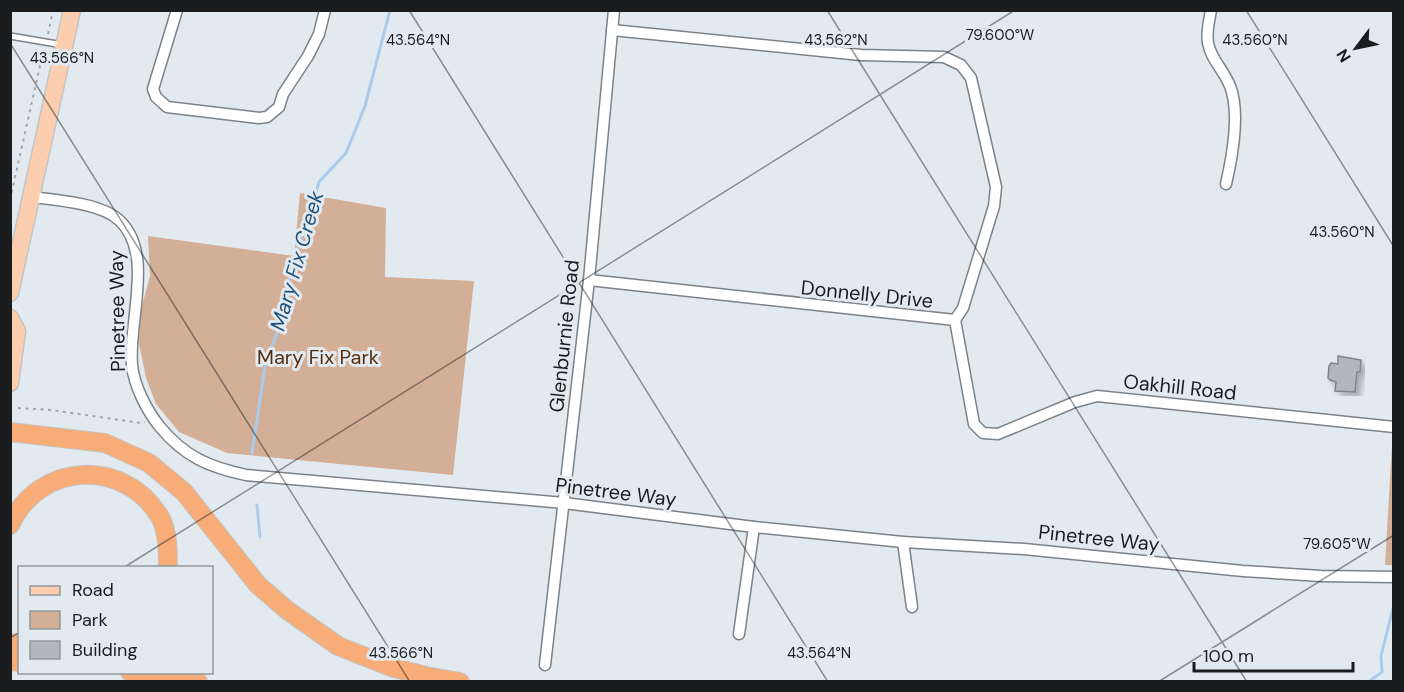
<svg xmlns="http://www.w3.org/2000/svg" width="1404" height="692" font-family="'DM Sans',sans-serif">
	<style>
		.green { fill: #d4af97 }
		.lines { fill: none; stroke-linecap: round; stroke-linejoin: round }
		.stream { stroke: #a9ccec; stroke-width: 3 }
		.building { fill: #b1b7bc; stroke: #7e8489; stroke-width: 1.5; filter: url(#shadow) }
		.lane-casing { stroke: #7c8287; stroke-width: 8 }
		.street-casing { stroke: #7c8287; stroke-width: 13 }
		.primary-casing { stroke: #c3c4c4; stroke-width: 19 }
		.highway-casing { stroke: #c3c4c4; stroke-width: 20 }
		.path { stroke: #a0a5a9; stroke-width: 2; stroke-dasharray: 3 4.5; stroke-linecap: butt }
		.lane { stroke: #fff; stroke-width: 5 }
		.street { stroke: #fff; stroke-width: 10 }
		.primary { stroke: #fbceaf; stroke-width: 16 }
		.highway { stroke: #f8ad79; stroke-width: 18 }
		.ticks { fill: none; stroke: #1a1c1e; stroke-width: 1.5; stroke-opacity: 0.45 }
		.labels { text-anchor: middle; stroke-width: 6; stroke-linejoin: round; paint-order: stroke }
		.street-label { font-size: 20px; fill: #1a1c1e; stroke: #e3eaef }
		.park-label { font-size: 20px; fill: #542e0f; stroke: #e3eaef }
		.water-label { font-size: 21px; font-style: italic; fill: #1d517b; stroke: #e3eaef }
		.ticks-label { font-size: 15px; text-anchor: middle; fill: #1a1c1e; stroke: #e3eaef; stroke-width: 6; stroke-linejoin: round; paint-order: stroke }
	</style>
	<defs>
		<filter id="shadow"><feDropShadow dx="5" dy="5" stdDeviation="3" flood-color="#0004"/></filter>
	</defs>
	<rect width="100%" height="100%" fill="#e3eaef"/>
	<g class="green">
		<polygon points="300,193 386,208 385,277 474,281 453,475 227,453 179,432 156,404 146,378 139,344 140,313 150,276 148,236 294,256"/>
		<polygon points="1393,428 1393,565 1385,565"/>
	</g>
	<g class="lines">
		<g class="stream">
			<polyline points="252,453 266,360 278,331 291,271 319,182 346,153 365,106 390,10"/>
			<polyline points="257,505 260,537"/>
			<polyline points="1368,682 1382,672 1381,656 1394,604"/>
		</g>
	</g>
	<polygon class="building" points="1338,356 1361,360 1360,372 1357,372 1355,392 1335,391 1336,382 1330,380 1328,378 1329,366 1331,363 1338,364"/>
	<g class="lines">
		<defs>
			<polyline id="lane" points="10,36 63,45"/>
			<g id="street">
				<polyline points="177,10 153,89 156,97 167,107 259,118 267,117 279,107 283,94 308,56 319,34 325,10"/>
				<path d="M1211,10C1209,21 1206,33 1208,43C1211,61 1228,74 1232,92C1239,118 1232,158 1226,184"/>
				<path d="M32,197C56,200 100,203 119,220C155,253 128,321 132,365C134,386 147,411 160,427C185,457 209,467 246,475L564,503L754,527L903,542L1024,549L1243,571L1321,576L1394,577"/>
				<polyline points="589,280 955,320 963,308 994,206 996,187 971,78 961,65 944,57 861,55 612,30"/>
				<polyline points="955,320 974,424 983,433 998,434 1075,402 1097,396 1394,427"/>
				<polyline points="903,542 912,607"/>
				<polyline points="739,634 754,527"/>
				<polyline points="545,665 589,280 614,10"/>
			</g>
			<g id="primary">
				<polyline points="10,293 72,10"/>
				<polyline points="10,318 17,331 10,383"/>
			</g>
			<g id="highway">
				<polyline points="10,432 105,443 149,463 184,492 258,585 287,610 338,646 391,667 426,676 460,682"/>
				<path d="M10,525C39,462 124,457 160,517C168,531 168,552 168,568"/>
				<polyline points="10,643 20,644"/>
				<polyline points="10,661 20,662"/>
				<polyline points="130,672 198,682"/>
			</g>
		</defs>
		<use href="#lane" class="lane-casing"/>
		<use href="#street" class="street-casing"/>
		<use href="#primary" class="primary-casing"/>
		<use href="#highway" class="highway-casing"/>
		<g class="path">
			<polyline points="48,34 53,10"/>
			<polyline points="10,200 44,48"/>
			<polyline points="18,408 51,410 141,423 145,422"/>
		</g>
		<use href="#lane" class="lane"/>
		<use href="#street" class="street"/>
		<use href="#primary" class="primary"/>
		<use href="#highway" class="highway"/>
	</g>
	<path class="ticks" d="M409,10L828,682M827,10L1247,682M1246,10L1394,247M10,43L410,682M123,568L1015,10M10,638L20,632M1158,682L1394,535"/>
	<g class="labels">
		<g class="street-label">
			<text transform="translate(867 294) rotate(6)" y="7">Donnelly Drive</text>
			<text transform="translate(117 311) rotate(-91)" y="7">Pinetree Way</text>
			<text transform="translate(564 336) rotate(-84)" y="7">Glenburnie Road</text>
			<text transform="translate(1180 387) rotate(6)" y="7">Oakhill Road</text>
			<text transform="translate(616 492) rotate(7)" y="7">Pinetree Way</text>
			<text transform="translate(1099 538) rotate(6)" y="7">Pinetree Way</text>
		</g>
		<g class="park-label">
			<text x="318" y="364">Mary Fix Park</text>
		</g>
		<g class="water-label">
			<text transform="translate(297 261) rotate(-74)" y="7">Mary Fix Creek</text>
		</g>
	</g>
	<g class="ticks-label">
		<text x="1000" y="40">79.600°W</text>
		<text x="418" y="45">43.564°N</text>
		<text x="836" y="45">43.562°N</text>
		<text x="1255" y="45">43.560°N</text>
		<text x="62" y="63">43.566°N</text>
		<text x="1342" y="237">43.560°N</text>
		<text x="1337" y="549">79.605°W</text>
		<text x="401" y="658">43.566°N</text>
		<text x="819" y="658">43.564°N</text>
	</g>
	<rect width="1404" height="692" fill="none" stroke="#1a1c1e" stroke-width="24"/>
	<rect x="18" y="566" width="195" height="108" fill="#e3eaef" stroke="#93989b" stroke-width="1.5"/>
	<rect x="30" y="586" width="30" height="9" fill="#fbceaf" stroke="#93989b" stroke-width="1.5"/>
	<text x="72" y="596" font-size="18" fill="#1a1c1e">Road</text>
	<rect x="30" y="611" width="30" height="18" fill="#d4af97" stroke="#93989b" stroke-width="1.5"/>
	<text x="72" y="626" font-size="18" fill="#1a1c1e">Park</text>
	<rect x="30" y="641" width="30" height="18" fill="#b1b7bc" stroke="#93989b" stroke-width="1.5"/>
	<text x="72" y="656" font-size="18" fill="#1a1c1e">Building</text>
	<g transform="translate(1356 48) rotate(238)" stroke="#e3eaef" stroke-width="4.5" paint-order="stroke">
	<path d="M0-4.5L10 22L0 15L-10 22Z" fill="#1a1c1e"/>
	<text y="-9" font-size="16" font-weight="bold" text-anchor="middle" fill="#1a1c1e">N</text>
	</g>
	<path d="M1194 662v9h159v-9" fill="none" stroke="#1a1c1e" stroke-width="3"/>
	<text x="1203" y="662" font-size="18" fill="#1a1c1e" stroke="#e3eaef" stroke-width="4.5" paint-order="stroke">100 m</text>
</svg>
